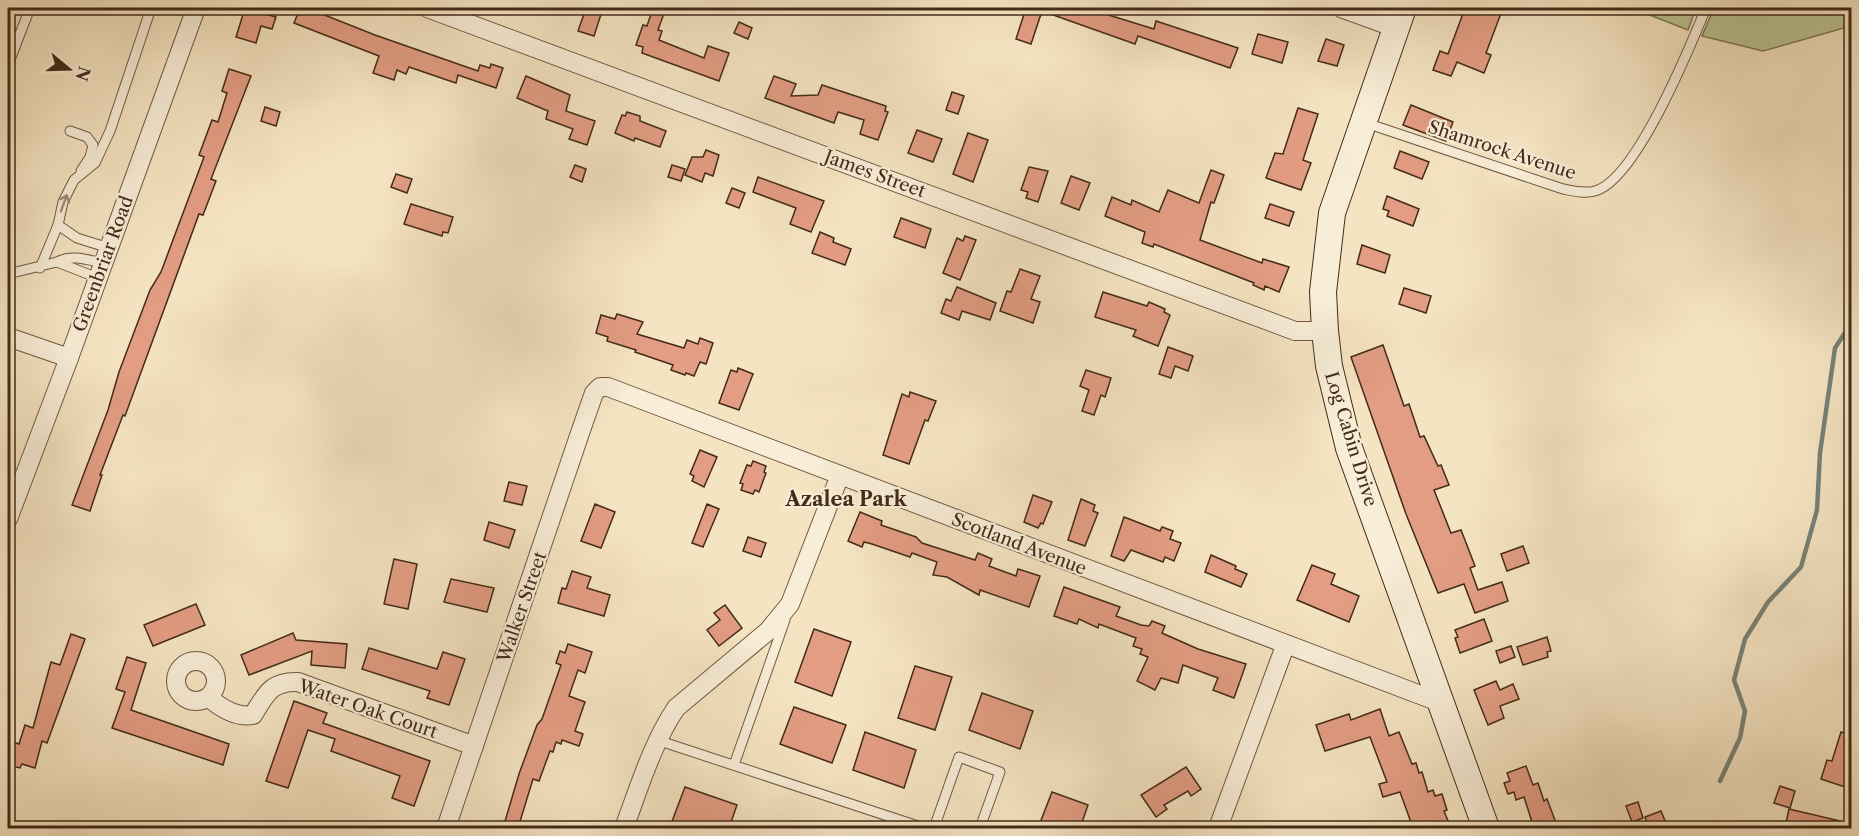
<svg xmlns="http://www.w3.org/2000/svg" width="1859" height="836" font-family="'Libre Caslon Text',serif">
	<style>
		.green { fill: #bcc493; stroke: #807856; stroke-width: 1.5 }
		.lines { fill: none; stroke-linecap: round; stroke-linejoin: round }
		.stream { stroke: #788377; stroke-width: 4.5 }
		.building { fill: #e39d84; stroke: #432b19; stroke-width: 1.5 }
		.lane-casing { stroke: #705943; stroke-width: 11 }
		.street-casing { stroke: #705943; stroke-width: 20 }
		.secondary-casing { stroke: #432b19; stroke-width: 28 }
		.lane { stroke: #f8edd7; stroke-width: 9 }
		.street { stroke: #f8edd7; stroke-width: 18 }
		.secondary { stroke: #f8edd7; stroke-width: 26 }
		.oneway { stroke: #9e8c78 }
		.labels { text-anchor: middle; stroke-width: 4.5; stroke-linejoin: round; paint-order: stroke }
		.street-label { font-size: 18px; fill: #432b19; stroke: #f8edd7 }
		.neighbourhood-label { font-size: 20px; font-weight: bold; fill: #432b19; stroke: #f8edd7 }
	</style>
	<rect width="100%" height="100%" fill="#f5e4c2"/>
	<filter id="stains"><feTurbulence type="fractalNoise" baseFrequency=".00333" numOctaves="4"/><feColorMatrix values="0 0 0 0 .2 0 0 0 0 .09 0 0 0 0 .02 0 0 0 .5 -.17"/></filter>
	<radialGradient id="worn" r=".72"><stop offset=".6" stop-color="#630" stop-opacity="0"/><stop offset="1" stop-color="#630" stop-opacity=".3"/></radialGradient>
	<g class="green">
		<polygon points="1632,8 1696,8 1688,30"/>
		<polygon points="1714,8 1851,8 1851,26 1763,51 1702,36"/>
	</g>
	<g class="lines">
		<polyline class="stream" points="1720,781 1740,738 1745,711 1734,680 1745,639 1768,602 1801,567 1817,510 1820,453 1835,348 1852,322"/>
	</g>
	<g class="building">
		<polygon points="245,8 267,8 265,14 276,17 272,29 261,26 256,43 236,37"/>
		<polygon points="300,8 307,8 375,35 478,71 480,65 490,68 491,64 503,68 496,88 458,75 456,83 450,81 409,67 406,74 397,70 394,80 373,73 379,56 294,23"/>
		<polygon points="586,8 603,8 594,36 578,31"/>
		<polygon points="653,8 666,8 658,30 662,31 659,40 704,58 708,46 729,53 719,81 642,53 643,47 636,45 643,25 647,26"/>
		<polygon points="1026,8 1086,8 1154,29 1156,21 1238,48 1230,68 1138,36 1135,44 1042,11 1031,44 1016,39"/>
		<polygon points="1465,8 1503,8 1486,53 1491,55 1484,73 1457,62 1451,76 1433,70 1440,51 1448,54"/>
		<polygon points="739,22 752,28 748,39 734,33"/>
		<polygon points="1258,34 1288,42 1282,63 1252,54"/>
		<polygon points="1326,39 1344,45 1337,66 1318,61"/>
		<polygon points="229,69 251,76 211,179 216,181 203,215 199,214 125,416 123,415 100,475 102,475 90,511 72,505 108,410 119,372 150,290 161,272 204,157 199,155 212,120 218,122 227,93 222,91"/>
		<polygon points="526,76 570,95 566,111 595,121 587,145 569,139 573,129 546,119 548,111 517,98"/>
		<polygon points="774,76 796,84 791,96 818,95 822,85 886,106 885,111 888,112 878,140 860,134 864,120 838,112 834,123 765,98"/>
		<polygon points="952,92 964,96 958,114 946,110"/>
		<polygon points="1411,105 1453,122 1446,141 1403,125"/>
		<polygon points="265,107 280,112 276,126 261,121"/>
		<polygon points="1298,108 1318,114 1303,160 1311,163 1301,190 1266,178 1275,153 1283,154"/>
		<polygon points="627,112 640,116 640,121 666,131 660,147 635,138 634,141 615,133 622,115 625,116"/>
		<polygon points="917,130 942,139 933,162 908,153"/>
		<polygon points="968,133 988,140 973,182 953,174"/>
		<polygon points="706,150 719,155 713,176 705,173 702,182 685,175 692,157 703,157"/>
		<polygon points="1400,151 1429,162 1422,179 1394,168"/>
		<polygon points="575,165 586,169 582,182 570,177"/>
		<polygon points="672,165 685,169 681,181 668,177"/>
		<polygon points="1029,167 1048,171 1038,202 1026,198 1028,192 1021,190"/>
		<polygon points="1211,170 1224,175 1214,203 1211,202 1200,240 1262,263 1263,259 1289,267 1279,292 1265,286 1264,290 1253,285 1254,283 1154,244 1153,247 1142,243 1145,232 1105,216 1112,197 1131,205 1132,200 1159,212 1168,190 1199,203"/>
		<polygon points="396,174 412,179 407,193 391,187"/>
		<polygon points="1071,176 1090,183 1079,210 1061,203"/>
		<polygon points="758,177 824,201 811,232 790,224 796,208 753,192"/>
		<polygon points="732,188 745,193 739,208 726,203"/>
		<polygon points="1387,196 1419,209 1413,226 1387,216 1389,211 1383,209"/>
		<polygon points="411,204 453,217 448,233 443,232 442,236 404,224"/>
		<polygon points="1270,204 1294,212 1289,226 1265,218"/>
		<polygon points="901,218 931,229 925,248 894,237"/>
		<polygon points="820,232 834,238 833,242 851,249 845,265 812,253"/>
		<polygon points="965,236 976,240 960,280 943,273 957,238 963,241"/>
		<polygon points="1362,245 1390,255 1385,273 1357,264"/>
		<polygon points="1020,269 1040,276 1031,299 1040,302 1033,323 1000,311 1007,291 1011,292"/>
		<polygon points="957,287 996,303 990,320 962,311 959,320 941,313 946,299 951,301"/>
		<polygon points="1404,288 1431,296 1426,313 1399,304"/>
		<polygon points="1103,292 1147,306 1149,302 1165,309 1164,312 1170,315 1158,346 1133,336 1136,330 1095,317"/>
		<polygon points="617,314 643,322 637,334 684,348 687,340 698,344 700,338 713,343 706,364 700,362 694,376 686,373 685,375 671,370 673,365 635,352 636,350 607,341 608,337 596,333 601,315 615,319"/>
		<polygon points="1383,345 1404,406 1409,404 1420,437 1424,436 1438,466 1441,465 1449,485 1434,490 1451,533 1461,530 1475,566 1470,568 1478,590 1502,582 1508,601 1475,613 1464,584 1438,593 1406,514 1351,357"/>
		<polygon points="1168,347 1193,356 1188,371 1175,366 1171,378 1159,374"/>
		<polygon points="738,368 753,374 739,410 719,403 731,370 737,372"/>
		<polygon points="1086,370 1111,378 1105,397 1101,395 1094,415 1082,411 1089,390 1080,386"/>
		<polygon points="910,392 936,401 928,421 925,420 909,464 883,455 902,394 909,397"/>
		<polygon points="700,450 717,457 704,487 692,481 694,476 690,474"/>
		<polygon points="753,461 766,466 764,472 766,473 759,492 755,490 753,494 741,490 743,484 740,483 747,465 751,466"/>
		<polygon points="509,482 527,486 522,505 504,501"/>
		<polygon points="1033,495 1052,502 1043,524 1041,523 1038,528 1024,522"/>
		<polygon points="1081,499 1095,505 1093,511 1098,513 1085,546 1068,540"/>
		<polygon points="595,504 615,512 601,548 581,541"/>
		<polygon points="707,504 719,509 703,547 692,543"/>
		<polygon points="860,512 882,521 881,525 916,537 922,543 975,560 978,553 992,559 989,566 1016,576 1018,569 1040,576 1029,607 980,590 979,595 947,577 933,575 937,562 912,553 910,557 872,544 864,542 862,547 848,541"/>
		<polygon points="1124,517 1160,531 1162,527 1173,531 1170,539 1181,543 1174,561 1165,557 1163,562 1131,550 1124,561 1111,556"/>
		<polygon points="489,522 515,530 509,548 484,540"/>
		<polygon points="748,537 766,543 761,557 743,551"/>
		<polygon points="1523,546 1529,563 1507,571 1501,554"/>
		<polygon points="1211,555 1236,566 1235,569 1247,574 1241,587 1205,572"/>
		<polygon points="394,559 417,564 408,609 384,604"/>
		<polygon points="1312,565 1335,574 1331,584 1359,596 1349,622 1297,600"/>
		<polygon points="572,571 591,577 587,588 610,595 604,616 558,603 562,588 566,589"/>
		<polygon points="451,579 494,588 487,612 444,602"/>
		<polygon points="1064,587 1120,607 1116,616 1141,625 1149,626 1152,621 1165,626 1162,633 1198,649 1246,664 1234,698 1213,690 1218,678 1183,665 1178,683 1161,678 1155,690 1137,681 1148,657 1140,654 1142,649 1133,646 1136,638 1099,624 1098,628 1079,619 1077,624 1054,616"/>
		<polygon points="196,604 205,625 153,646 144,625"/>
		<polygon points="725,605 742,628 719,646 707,630 720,620 714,613"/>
		<polygon points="1484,619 1492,641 1460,653 1455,638 1458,637 1455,630"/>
		<polygon points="814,629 851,642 832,696 795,682"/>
		<polygon points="293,633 296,640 347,644 345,668 311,665 312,651 249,675 241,655"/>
		<polygon points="71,634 85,639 47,743 42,741 35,768 22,764 20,768 8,765 13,742 19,744 25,725 33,728 51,662 60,665"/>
		<polygon points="1547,637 1551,651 1547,652 1548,657 1523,665 1517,647"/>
		<polygon points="568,644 592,652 585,673 578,670 569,696 585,702 575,731 583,734 579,746 562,740 561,744 556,742 553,752 550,751 539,781 533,779 518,828 503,828 519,774 537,725 542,719 561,665 556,663 560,651 565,653"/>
		<polygon points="1511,646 1515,657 1500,663 1496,651"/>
		<polygon points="369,648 437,669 443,652 465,659 449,705 427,698 430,691 362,669"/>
		<polygon points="127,657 146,663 131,710 229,744 223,765 112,728 125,692 116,689"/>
		<polygon points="915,666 952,677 935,730 898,718"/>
		<polygon points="1496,681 1500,690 1513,684 1519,699 1500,706 1504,718 1488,725 1474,690"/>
		<polygon points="982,693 1033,711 1020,749 969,730"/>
		<polygon points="294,701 327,713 323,723 430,761 414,806 392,798 400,776 331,751 335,739 308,730 288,788 266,781"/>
		<polygon points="794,707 846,725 832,763 780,744"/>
		<polygon points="1380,709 1389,736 1399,732 1412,764 1416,763 1419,773 1422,772 1428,792 1433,790 1435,796 1442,794 1447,810 1444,811 1451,828 1413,828 1400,792 1383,797 1379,784 1387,782 1370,737 1325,751 1316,725 1349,714 1351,720"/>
		<polygon points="865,732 916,750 904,788 853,770"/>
		<polygon points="1841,732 1851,735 1851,789 1821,779 1827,760 1832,761"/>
		<polygon points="1526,766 1533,785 1538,783 1544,801 1547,799 1556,823 1534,828 1524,797 1516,800 1514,792 1508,794 1504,783 1510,781 1507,773"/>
		<polygon points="1186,767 1201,789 1191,796 1188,791 1164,805 1167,809 1156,817 1141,795"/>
		<polygon points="1780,786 1795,791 1790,808 1774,803"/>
		<polygon points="685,787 737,805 729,828 683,828 671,824"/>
		<polygon points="1052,792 1088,805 1080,828 1038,828"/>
		<polygon points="1638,802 1643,818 1632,822 1626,806"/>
		<polygon points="1789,809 1849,823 1849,828 1812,828 1786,823"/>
		<polygon points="1661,811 1668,828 1649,828 1645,817"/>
	</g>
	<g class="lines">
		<defs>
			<g id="lane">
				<polyline points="8,65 30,8"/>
				<path d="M1366,123L1563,189C1573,191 1584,194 1595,191C1636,180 1690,47 1706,8"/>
				<polyline points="70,131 87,137 93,145 90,157 81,171"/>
				<polyline points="109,248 77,238 58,225 63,202 74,180 95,163 110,131 151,8"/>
				<path d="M57,262C72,254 88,260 103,263"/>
				<polyline points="40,268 58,225"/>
				<polyline points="8,270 16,272 57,262 98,278"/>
				<polyline points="660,741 924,828"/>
				<polyline points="734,765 785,620"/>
				<polyline points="934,828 959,757 1000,772 980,828"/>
			</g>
			<g id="street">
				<polyline points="427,8 1295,331 1325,331"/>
				<polyline points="1341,8 1396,28"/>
				<polyline points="8,337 69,358"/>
				<polyline points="8,519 69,358 196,8"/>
				<circle cx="196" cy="681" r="20"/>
				<path d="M209,698C221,708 237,718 253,715C266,694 271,681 298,682L474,746"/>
				<polyline points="446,828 580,433 594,393 600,387 608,387 1439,702"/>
				<path d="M624,828C639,788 652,744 676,708L768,631L790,604L840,475"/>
				<polyline points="1218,828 1285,646"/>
			</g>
			<polyline id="secondary" points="1403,8 1332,213 1323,292 1325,331 1329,366 1349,448 1486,828"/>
		</defs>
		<use href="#lane" class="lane-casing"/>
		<use href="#street" class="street-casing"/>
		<use href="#secondary" class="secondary-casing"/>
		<use href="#lane" class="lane"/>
		<use href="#street" class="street"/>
		<use href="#secondary" class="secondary"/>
	</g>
	<defs><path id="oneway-shaft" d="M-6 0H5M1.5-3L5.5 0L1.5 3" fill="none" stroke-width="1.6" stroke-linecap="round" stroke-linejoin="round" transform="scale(1.5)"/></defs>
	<use class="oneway" href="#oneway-shaft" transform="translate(64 203) rotate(-70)"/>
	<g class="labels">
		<g class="street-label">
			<text transform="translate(1502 150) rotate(18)" y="6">Shamrock Avenue</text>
			<text transform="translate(875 174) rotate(20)" y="6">James Street</text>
			<text transform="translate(103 264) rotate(-70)" y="6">Greenbriar Road</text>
			<text transform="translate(1351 439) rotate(73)" y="6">Log Cabin Drive</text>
			<text transform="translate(1019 544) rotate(21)" y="6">Scotland Avenue</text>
			<text transform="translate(522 607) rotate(-71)" y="6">Walker Street</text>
			<text transform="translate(368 709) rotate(19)" y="6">Water Oak Court</text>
		</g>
		<g class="neighbourhood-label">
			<text x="846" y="506">Azalea Park</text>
		</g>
	</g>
	<rect width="1859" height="836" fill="none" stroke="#f5e4c2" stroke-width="30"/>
	<rect x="9" y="9" width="1841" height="818" fill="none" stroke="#432b19" stroke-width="3"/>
	<rect x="15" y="15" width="1829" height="806" fill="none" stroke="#432b19" stroke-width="1.5"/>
	<g transform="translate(69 69) rotate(109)" stroke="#f8edd7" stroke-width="4.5" paint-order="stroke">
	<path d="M0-4.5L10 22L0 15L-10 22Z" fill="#432b19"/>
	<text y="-9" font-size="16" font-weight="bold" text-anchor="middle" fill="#432b19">N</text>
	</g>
	<rect width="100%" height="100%" filter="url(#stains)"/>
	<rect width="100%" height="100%" fill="url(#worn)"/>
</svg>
